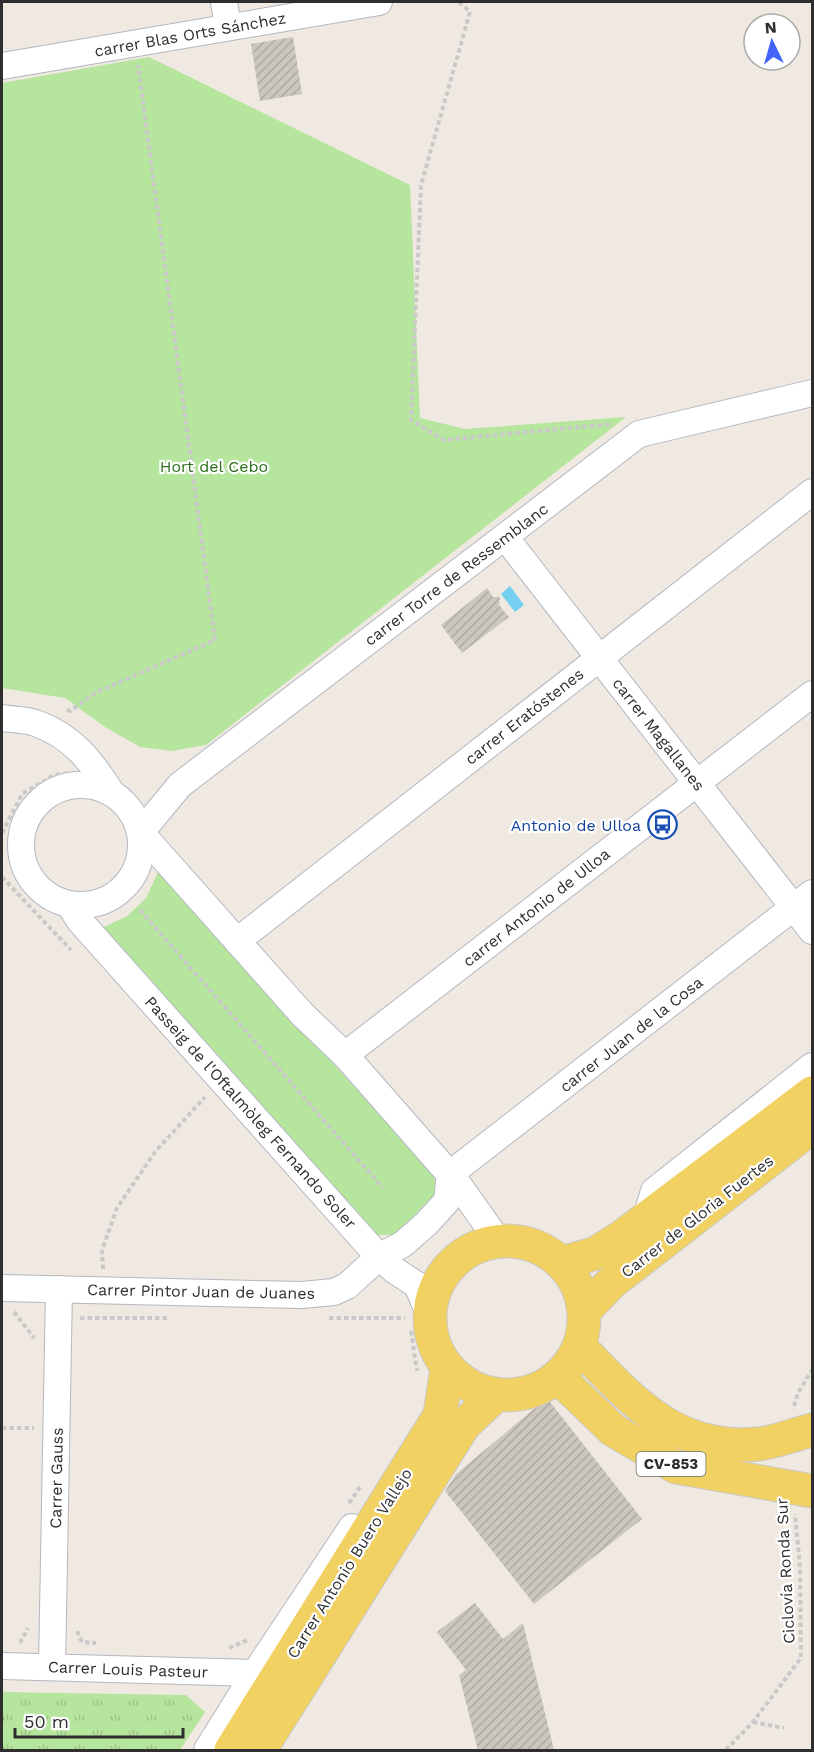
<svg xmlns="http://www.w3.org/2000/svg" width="814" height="1752" font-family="'Work Sans',sans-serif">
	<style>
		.grass { fill: url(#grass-tufts) }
		.garden { fill: #b6e59e }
		.water { fill: #75cff0 }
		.building { fill: url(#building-hatch) }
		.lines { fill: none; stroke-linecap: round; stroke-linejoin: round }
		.minor-casing { stroke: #b4b7c1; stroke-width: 28 }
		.major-casing { stroke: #c9c9c9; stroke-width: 35 }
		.path { stroke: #c9c9c9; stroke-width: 4; stroke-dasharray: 4.5 3; stroke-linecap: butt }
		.minor { stroke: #fff; stroke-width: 26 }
		.major { stroke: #f2d163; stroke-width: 33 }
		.labels { text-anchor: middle; stroke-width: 4.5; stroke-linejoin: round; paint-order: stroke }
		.shield { fill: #fff; stroke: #6d6d6d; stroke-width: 1.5 }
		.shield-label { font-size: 15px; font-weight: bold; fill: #2e2e2e }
		.street-label { font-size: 16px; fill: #2e2e2e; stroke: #fff }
		.park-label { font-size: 16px; fill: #2c6e1b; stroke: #fff }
		.transit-label { font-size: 16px; fill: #164399; stroke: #fff; text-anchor: end }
	</style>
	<defs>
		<pattern id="grass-tufts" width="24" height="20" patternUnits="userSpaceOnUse" patternTransform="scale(1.5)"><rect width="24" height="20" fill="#b6e59e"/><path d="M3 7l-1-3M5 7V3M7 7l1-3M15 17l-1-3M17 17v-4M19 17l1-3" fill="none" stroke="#9dc588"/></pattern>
		<pattern id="building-hatch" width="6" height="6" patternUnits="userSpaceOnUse" patternTransform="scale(1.5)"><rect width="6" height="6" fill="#cbc7bf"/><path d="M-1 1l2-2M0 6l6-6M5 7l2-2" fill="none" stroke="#afaba4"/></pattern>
	</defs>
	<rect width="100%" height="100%" fill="#efe9e1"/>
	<polygon class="grass" points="2,1692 186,1695 205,1712 180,1750 2,1750"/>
	<g class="garden">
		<polygon points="149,57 410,185 420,418 465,429 626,417 206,745 172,751 140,747 105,727 65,698 2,688 2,83"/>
		<polygon points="158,872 434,1174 436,1193 395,1235 371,1235 102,928 127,916 146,898"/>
	</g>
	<polygon class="water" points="510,586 524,605 515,612 501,594"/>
	<g class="building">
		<polygon points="293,37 302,94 260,101 251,44"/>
		<polygon points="487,588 493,597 500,597 499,605 509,617 462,653 441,625"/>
		<polygon points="547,1398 642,1519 534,1604 445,1491 456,1474"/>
		<polygon points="475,1603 503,1639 523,1623 554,1750 478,1750 459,1675 466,1670 437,1632"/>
	</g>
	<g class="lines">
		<defs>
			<g id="minor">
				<polyline points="224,2 228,27"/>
				<polyline points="2,66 379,2"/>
				<polyline points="505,537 812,931"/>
				<path d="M2,718C13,720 28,719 38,724C73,737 92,762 111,792"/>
				<circle cx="81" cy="845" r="60"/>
				<polyline points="141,832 180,785 639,434 812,393"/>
				<polyline points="142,834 302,1014 345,1055 458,1184 499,1242"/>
				<polyline points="70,905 79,920 379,1257 394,1270 417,1285 430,1316"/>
				<polyline points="237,941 812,492"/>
				<polyline points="345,1055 812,694"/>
				<polyline points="450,1174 812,893"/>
				<polyline points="646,1218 654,1191 812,1066"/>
				<polyline points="2,1288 302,1295 334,1292 347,1286 379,1257 403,1244 426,1224 447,1201 450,1174"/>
				<polyline points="2,1666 255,1673"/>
				<polyline points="52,1667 59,1289"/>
				<polyline points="207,1750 255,1673 352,1527"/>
			</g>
			<g id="major">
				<circle cx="507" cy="1318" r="77"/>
				<polyline points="562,1263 596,1253 623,1236 812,1093"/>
				<polyline points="585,1310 611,1283 812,1127"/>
				<path d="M580,1347C632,1401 676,1452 759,1444C776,1442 795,1434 812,1430"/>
				<polyline points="558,1377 613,1430 676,1467 812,1491"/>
				<polyline points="231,1750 440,1415 447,1368"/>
				<polyline points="260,1750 464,1425 496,1395"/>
			</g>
		</defs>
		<use href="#minor" class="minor-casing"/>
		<use href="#major" class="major-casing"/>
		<g class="path">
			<polyline points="459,2 470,12 421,185 411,420 444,440 612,424"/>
			<polyline points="67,710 70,711 95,693 215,640 138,65"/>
			<polyline points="2,833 22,794 54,775 70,773"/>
			<polyline points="2,877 71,950"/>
			<polyline points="140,910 383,1188"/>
			<polyline points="103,1269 102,1250 117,1208 155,1152 205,1097"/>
			<polyline points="14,1312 34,1338"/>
			<polyline points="329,1318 405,1318"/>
			<polyline points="82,1320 82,1318 168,1318"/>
			<polyline points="411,1331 417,1371"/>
			<polyline points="794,1406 798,1393 812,1370"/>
			<polyline points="2,1428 34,1428"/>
			<polyline points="349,1503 360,1487"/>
			<polyline points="77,1631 82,1642 96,1643"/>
			<polyline points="20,1643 28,1628"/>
			<polyline points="229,1648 250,1639"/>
			<polyline points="753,1722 784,1728"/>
			<polyline points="726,1750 753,1722 801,1658 800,1567 795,1514"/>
		</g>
		<use href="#minor" class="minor"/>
		<use href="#major" class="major"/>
	</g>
	<defs>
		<symbol id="bus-ring" viewBox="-11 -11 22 22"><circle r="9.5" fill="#fff" stroke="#1a4fb4" stroke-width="1.5"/><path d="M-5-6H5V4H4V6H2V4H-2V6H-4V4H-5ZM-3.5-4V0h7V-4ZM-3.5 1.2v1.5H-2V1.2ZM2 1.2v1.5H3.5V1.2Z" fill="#1a4fb4"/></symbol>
	</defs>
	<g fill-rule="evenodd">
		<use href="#bus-ring" x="646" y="808" width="33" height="33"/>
	</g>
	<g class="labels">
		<rect class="shield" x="636.5" y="1452" width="69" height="24" rx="4.5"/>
		<g class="shield-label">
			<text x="671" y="1469">CV-853</text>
		</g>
		<g class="street-label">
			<text transform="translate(190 34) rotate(-10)" y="6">carrer Blas Orts Sánchez</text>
			<text transform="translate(456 574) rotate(-37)" y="6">carrer Torre de Ressemblanc</text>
			<text transform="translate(524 716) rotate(-38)" y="6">carrer Eratóstenes</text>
			<text transform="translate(659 734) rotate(52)" y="6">carrer Magallanes</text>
			<text transform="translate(536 907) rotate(-38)" y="6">carrer Antonio de Ulloa</text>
			<text transform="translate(631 1034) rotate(-38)" y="6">carrer Juan de la Cosa</text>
			<text transform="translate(251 1112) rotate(48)" y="6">Passeig de l'Oftalmòleg Fernando Soler</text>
			<text transform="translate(697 1216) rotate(-38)" y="6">Carrer de Gloria Fuertes</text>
			<text transform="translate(201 1291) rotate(1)" y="6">Carrer Pintor Juan de Juanes</text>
			<text transform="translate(56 1478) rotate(-89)" y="6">Carrer Gauss</text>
			<text transform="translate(349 1563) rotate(-58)" y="6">Carrer Antonio Buero Vallejo</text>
			<text transform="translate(785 1571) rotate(-93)" y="6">Ciclovía Ronda Sur</text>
			<text transform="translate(128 1669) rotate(2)" y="6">Carrer Louis Pasteur</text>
		</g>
		<g class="park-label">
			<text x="214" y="472">Hort del Cebo</text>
		</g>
		<g class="transit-label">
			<text x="641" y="831">Antonio de Ulloa</text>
		</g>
	</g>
	<rect width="814" height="1752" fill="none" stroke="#2e2e2e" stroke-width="6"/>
	<g transform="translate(772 42) rotate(355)"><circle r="28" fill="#ffffff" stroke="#ababab" stroke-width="1.5"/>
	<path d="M0-4.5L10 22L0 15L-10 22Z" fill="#4264fb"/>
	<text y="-9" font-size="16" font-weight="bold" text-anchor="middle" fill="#2e2e2e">N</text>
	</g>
	<path d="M15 1728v9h168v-9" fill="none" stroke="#2e2e2e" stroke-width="3"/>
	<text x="24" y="1728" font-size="18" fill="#2e2e2e" stroke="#ffffff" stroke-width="4.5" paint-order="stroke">50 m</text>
</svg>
